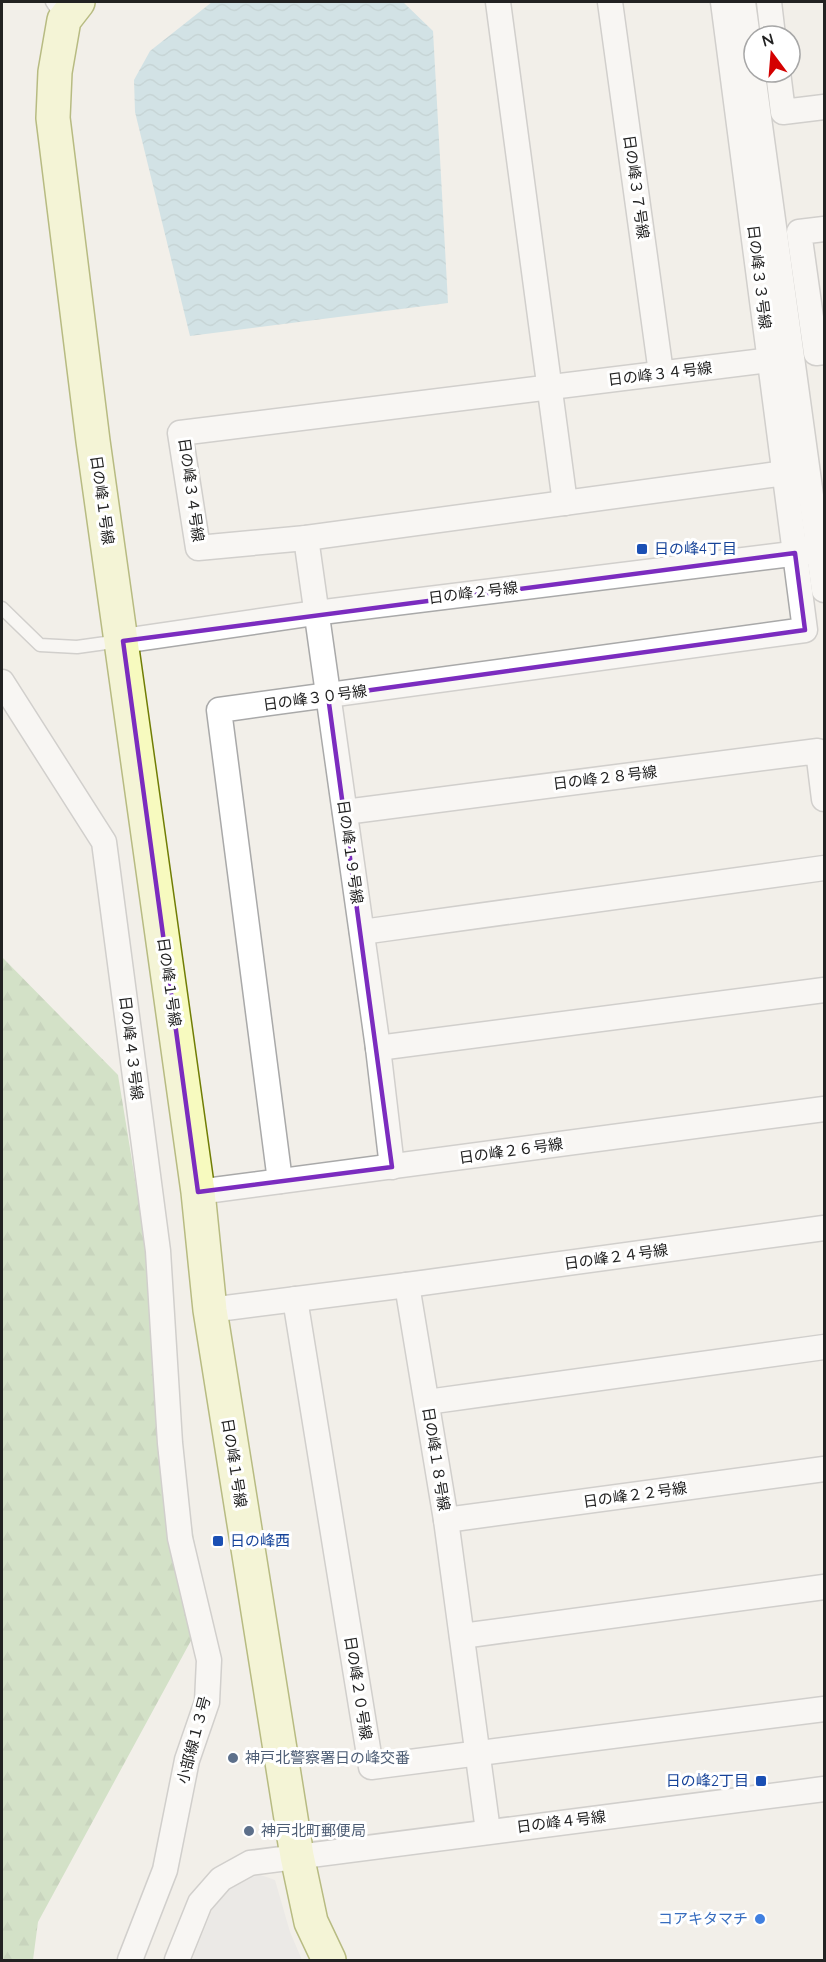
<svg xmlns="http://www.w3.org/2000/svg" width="826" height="1962" font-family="Quicksand,'Noto Sans JP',sans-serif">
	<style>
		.forest { fill: url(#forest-firs) }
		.parking { fill: #e2e2e2 }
		.water { fill: url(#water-waves) }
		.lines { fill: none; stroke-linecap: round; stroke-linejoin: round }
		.lane-casing { stroke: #a9a9a9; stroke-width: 15 }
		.street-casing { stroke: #a9a9a9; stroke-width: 27 }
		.secondary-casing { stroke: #707d05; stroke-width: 36 }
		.lane { stroke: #fff; stroke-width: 12 }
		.street { stroke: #fff; stroke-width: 24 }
		.secondary { stroke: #f7fabf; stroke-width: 33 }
		.marked { fill: none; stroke: #7b2cbf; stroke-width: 4.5; stroke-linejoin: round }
		.transit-dot { fill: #1a4fb4; stroke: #fff; stroke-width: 2 }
		.service-dot { fill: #5c6f8a; stroke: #fff; stroke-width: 2 }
		.shop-dot { fill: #3f7fe0; stroke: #fff; stroke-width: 2 }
		.labels { text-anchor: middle; stroke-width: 6; stroke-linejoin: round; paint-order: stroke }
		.street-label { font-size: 15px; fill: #222; stroke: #fff }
		.transit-label { font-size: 15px; fill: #164399; stroke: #fff; text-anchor: start }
		.service-label { font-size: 15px; fill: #4e5e75; stroke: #fff; text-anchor: start }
		.shop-label { font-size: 15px; fill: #366cbe; stroke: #fff; text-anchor: end }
	</style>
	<defs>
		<pattern id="forest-firs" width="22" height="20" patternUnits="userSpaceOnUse" patternTransform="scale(1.5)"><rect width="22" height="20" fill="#add19e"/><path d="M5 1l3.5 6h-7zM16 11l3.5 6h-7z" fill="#95b388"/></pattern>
		<pattern id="water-waves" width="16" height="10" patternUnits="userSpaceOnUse" patternTransform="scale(1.5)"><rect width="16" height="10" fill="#aad3df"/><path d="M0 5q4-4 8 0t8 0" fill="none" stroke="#92b5bf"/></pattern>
	</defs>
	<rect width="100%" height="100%" fill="#f2efe9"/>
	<polygon class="forest" points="2,957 118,1075 206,1613 38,1922 33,1960 2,1960"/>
	<polygon class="parking" points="258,1874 275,1880 290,1932 302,1960 192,1960 214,1905 230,1886"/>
	<polygon class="water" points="212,2 403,2 433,31 448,303 190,336 135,112 134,80 150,51"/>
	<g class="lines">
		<defs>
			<g id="lane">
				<polyline points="52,2 63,19"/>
				<polyline points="2,608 40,645 77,647 120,641"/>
			</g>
			<g id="street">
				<polyline points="498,2 565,503"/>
				<polyline points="610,2 661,373"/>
				<polyline points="743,2 824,590"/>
				<polyline points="769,2 773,36"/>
				<polyline points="778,72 783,112 824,107"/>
				<polyline points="824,229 799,232 816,353 824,352"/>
				<polyline points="770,360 180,433 198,548 306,538 785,473"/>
				<polyline points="306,538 378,1048 392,1167"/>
				<polyline points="123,641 315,613 824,550"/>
				<polyline points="2,682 104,842 158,1251 170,1443 180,1538 209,1660 207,1702 187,1760 165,1870 130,1960"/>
				<polyline points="345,812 818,751 824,799"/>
				<polyline points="362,932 824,868"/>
				<polyline points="378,1048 824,990"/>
				<polyline points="280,1181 219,710 805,630 723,2"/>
				<polyline points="198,1192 824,1109"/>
				<polyline points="407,1285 824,1228"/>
				<polyline points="295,1299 371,1767 824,1709"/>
				<polyline points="210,1310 407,1285 446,1520 488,1831"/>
				<polyline points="427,1402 824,1347"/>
				<polyline points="446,1520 824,1469"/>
				<polyline points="462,1636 824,1587"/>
				<polyline points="177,1960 200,1903 221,1879 250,1863 824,1789"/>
			</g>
			<polyline id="secondary" points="78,2 64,20 55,72 53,118 93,441 198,1192 210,1310 297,1856 311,1922 329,1960"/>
		</defs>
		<use href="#lane" class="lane-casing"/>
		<use href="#street" class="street-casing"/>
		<use href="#secondary" class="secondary-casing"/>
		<use href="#lane" class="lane"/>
		<use href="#street" class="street"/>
		<use href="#secondary" class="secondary"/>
	</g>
	<path d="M0 0H826V1962H0ZM795,553L805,630L328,696L392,1167L198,1192L123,641Z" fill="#f2efe9" fill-opacity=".55" fill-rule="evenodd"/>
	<path class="marked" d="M795,553L805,630L328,696L392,1167L198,1192L123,641Z"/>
	<g class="transit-dot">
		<rect x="636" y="543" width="12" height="12" rx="3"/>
		<rect x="212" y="1535" width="12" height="12" rx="3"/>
		<rect x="755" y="1775" width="12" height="12" rx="3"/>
	</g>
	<g class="service-dot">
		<circle cx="233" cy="1758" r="6"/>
		<circle cx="249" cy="1831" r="6"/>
	</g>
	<circle class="shop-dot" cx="760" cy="1919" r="6"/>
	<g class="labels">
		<g class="street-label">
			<text transform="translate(636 187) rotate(82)" y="5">日の峰３７号線</text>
			<text transform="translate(759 277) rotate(83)" y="5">日の峰３３号線</text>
			<text transform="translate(660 374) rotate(-7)" y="5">日の峰３４号線</text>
			<text transform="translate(191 490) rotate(82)" y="5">日の峰３４号線</text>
			<text transform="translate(102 500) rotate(82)" y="5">日の峰１号線</text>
			<text transform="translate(473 593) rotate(-7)" y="5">日の峰２号線</text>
			<text transform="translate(315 698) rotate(-8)" y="5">日の峰３０号線</text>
			<text transform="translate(605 778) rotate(-7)" y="5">日の峰２８号線</text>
			<text transform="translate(350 852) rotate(82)" y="5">日の峰１９号線</text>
			<text transform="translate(169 982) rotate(82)" y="5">日の峰１号線</text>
			<text transform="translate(131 1048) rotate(83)" y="5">日の峰４３号線</text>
			<text transform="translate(511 1151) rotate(-8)" y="5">日の峰２６号線</text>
			<text transform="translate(616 1257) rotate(-8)" y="5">日の峰２４号線</text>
			<text transform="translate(436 1459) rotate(81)" y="5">日の峰１８号線</text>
			<text transform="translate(234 1463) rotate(81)" y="5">日の峰１号線</text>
			<text transform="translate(635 1495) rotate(-8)" y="5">日の峰２２号線</text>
			<text transform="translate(358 1688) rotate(81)" y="5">日の峰２０号線</text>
			<text transform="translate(194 1740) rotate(-75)" y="5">小部線１３号</text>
			<text transform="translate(561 1822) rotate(-7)" y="5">日の峰４号線</text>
		</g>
		<g class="transit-label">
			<text x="654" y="554">日の峰4丁目</text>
			<text x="230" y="1546">日の峰西</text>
			<text x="749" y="1786" text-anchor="end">日の峰2丁目</text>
		</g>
		<g class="service-label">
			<text x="245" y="1763">神戸北警察署日の峰交番</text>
			<text x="261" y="1836">神戸北町郵便局</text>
		</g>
		<g class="shop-label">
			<text x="748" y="1924">コアキタマチ</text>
		</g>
	</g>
	<rect width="826" height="1962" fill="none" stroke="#222222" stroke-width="6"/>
	<g transform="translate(772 54) rotate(344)"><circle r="28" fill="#ffffff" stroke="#a7a7a7" stroke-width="1.5"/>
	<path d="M0-4.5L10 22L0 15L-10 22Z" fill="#d40000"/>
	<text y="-9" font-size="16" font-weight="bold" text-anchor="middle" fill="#222222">N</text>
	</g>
</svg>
